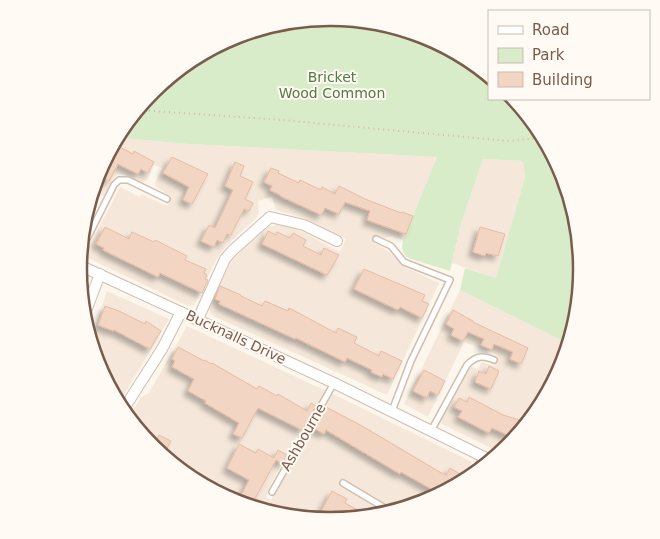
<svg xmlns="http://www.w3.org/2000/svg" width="660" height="539" font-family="'DejaVu Sans',sans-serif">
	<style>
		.residential { fill: #f5e8da }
		.green { fill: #d8ecc9 }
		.building { fill: #f3d5c3; stroke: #e6bba3; filter: url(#shadow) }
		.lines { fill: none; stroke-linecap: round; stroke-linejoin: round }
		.service-casing { stroke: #d1beb0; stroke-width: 8 }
		.minor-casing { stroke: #d1beb0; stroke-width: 12 }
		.path { stroke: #d9b8a5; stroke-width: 2; stroke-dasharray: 1 4; stroke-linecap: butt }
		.service { stroke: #fff; stroke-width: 5 }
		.minor { stroke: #fff; stroke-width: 10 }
		.labels { text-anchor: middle; stroke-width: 4; stroke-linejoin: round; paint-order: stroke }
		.park-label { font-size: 14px; fill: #537a41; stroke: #fffaf3 }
		.street-label { font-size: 14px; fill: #7a5c4d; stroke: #fffaf3 }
		.rim { fill: none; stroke: #7a5c4d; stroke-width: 2.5 }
	</style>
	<defs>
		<filter id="shadow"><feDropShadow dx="-4.5" dy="4.5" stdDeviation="2.5" flood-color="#0004"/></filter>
	</defs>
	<rect width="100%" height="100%" fill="#fdf6ec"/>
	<g class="residential">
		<polygon points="121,138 188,144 437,157 403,240 391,236 385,238 376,235 373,242 385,249 407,268 439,283 387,395 213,316 210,313 209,309 212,301 231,262 259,233 268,227 277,225 291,227 305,233 340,252 346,239 307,219 276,210 272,197 258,201 259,211 257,217 226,246 217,258 194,305 188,306 84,256 120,187 140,197 141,194 167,206 172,197 156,187 155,183 162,168 154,165 147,180 143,182 139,182 124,174 118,174 114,177 104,196 101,195 88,222 97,173"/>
		<polygon points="483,159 523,161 525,177 496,278 452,263 461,224"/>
		<polygon points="460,290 567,343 563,366 508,448 501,453 440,423 469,366 478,369 482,362 494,366 498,355 464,342 428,417 404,404"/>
		<polygon points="107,291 169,319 120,401 97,366 92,338"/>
		<polygon points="187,326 326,391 300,436 296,438 271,484 266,497 271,500 331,393 472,462 463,478 426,502 330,521 233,502 152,447 130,416 141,397 149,393"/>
	</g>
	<path class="green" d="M330,18L427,37L489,78V99H513L563,173L582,270L567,343L460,290L465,268L496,278L525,177L523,161L483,159L461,224L450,271L408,258C401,252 402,248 403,240L437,157L188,144L121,138L152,91L234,37Z"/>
	<g class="building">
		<polygon points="116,145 133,154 134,151 154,162 148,173 141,169 138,174 118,164 109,181 105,179 94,200 92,199 97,173"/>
		<polygon points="172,157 208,174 192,204 183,200 189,187 163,173"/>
		<polygon points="235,162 244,166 240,176 253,182 245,199 253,203 249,211 244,209 231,235 227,234 223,243 217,240 214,247 201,241 209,225 215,228 233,190 225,186"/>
		<polygon points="271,168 279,171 278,173 299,183 300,180 321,190 322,187 335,194 339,186 365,199 401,213 402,212 413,216 406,234 367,220 370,211 345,202 339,214 325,208 321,215 280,196 280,195 270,190 272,186 264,182"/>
		<polygon points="105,227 129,239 132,232 154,242 155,240 187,256 185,260 206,269 204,273 207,275 205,279 208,280 202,293 160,273 158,277 103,250 104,248 96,244"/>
		<polygon points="480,227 505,234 498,256 486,253 485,256 473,252"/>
		<polygon points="268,231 276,235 277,232 290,238 293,233 306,240 303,246 321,255 324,248 339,255 327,275 262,244"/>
		<polygon points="364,269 425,295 422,301 429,304 422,318 400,307 398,310 354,289"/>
		<polygon points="220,286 241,295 241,296 262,306 265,301 288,311 289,308 336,333 338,328 357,337 354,343 379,356 381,351 402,361 393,379 383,374 382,377 371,372 372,370 347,358 345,362 296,338 295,339 219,304 220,301 215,299"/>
		<polygon points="105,306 119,311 145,324 146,321 161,331 150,349 114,330 113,331 98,325"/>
		<polygon points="453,310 473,321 473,322 528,348 521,364 510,359 513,352 494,344 492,350 481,345 484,339 468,332 463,341 451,335 454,329 446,324"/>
		<polygon points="178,347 204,361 205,360 211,364 212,363 257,389 259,386 277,396 278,394 307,411 311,403 316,406 302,430 258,408 242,438 233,434 239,423 205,403 206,401 188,391 194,379 172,367 175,361 172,359"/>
		<polygon points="489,366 499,371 491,389 475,382 479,371 486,374"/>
		<polygon points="424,370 445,381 438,395 430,391 427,398 413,391"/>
		<polygon points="469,397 503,415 519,420 512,437 492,428 489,433 458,417 462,411 454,407 459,398 467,402"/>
		<polygon points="326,407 364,427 443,474 446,475 450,468 460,474 454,484 426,503 433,490 401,472 400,474 326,430 324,434 313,428"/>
		<polygon points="159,435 171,441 163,455 152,448"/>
		<polygon points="239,444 256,453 258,449 274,458 278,450 287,455 282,464 276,460 251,506 237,503 249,480 227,468"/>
		<polygon points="332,491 347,499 345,503 365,514 330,521 319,515"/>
	</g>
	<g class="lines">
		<defs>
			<g id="service">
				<polyline points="376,239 391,246 404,262 450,280 411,361 392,411"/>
				<polyline points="83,247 114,185 119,180 128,180 167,199"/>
				<path d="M431,431L467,365C476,356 482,355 494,360"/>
				<polyline points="343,483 388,510"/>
				<polyline points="272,492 334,383"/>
			</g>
			<g id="minor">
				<polyline points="79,265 334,383 490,460"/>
				<polyline points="86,311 100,274"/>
				<polyline points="198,319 225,259 232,251 270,217 304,225 337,241"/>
				<polyline points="125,407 162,349 181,312"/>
				<polyline points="480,466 485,458"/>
			</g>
		</defs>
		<use href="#service" class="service-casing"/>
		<use href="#minor" class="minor-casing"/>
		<polyline class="path" points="139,110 282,120 508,141 540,138"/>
		<use href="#service" class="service"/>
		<use href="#minor" class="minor"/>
	</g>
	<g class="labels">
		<g class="park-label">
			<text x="332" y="82">Bricket<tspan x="332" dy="16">Wood Common</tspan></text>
		</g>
		<g class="street-label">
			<text transform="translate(236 337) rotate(25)" y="5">Bucknalls Drive</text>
			<text transform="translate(303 437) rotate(-60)" y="5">Ashbourne</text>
		</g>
	</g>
	<path d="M0 0H660V539H0ZM87 269a243 243 0 1 1 486 0a243 243 0 1 1-486 0Z" fill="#fffaf3" fill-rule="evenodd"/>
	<path class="rim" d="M87 269a243 243 0 1 1 486 0a243 243 0 1 1-486 0Z"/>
	<rect x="488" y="10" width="162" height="90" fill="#fffaf3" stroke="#cabbb1"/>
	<rect x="498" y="26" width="25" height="8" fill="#ffffff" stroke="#cabbb1"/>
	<text x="532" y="35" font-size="15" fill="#7a5c4d">Road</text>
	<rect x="498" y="48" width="25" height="15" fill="#d8ecc9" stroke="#cabbb1"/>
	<text x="532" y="60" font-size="15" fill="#7a5c4d">Park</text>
	<rect x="498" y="72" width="25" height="15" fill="#f3d5c3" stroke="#cabbb1"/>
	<text x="532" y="85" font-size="15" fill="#7a5c4d">Building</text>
</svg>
